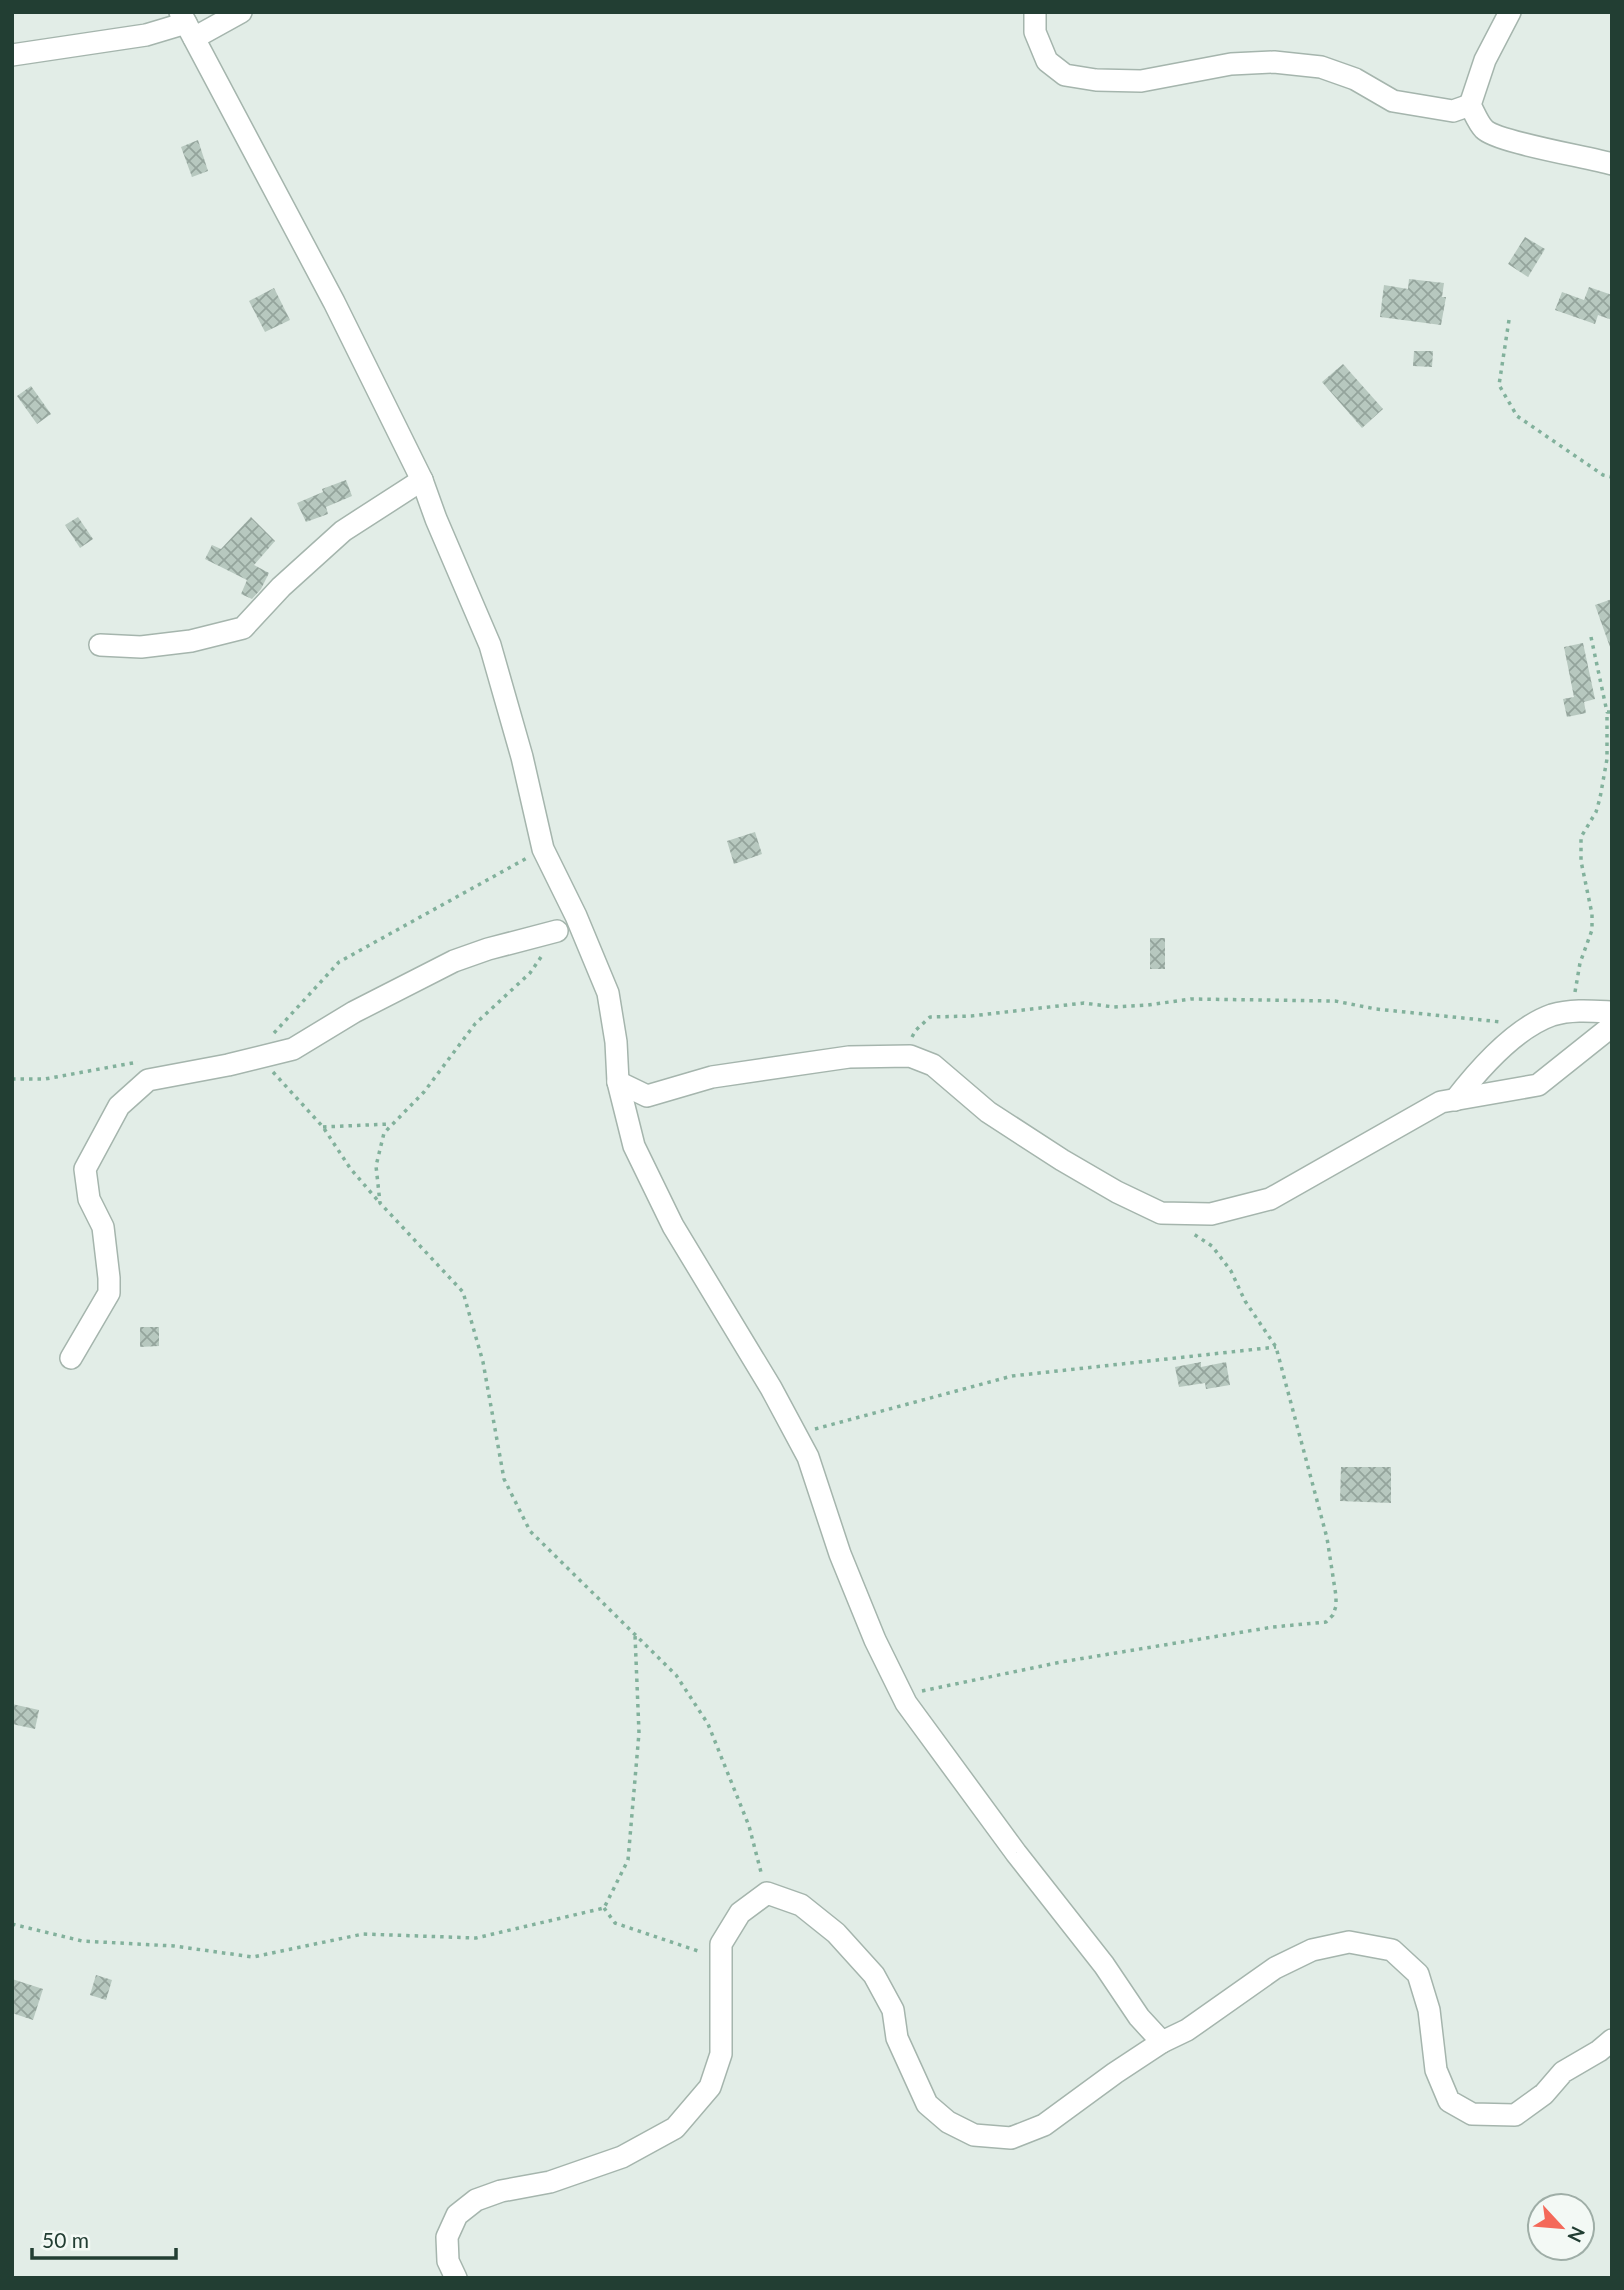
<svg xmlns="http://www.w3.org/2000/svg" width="1624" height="2290" font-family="Lato,sans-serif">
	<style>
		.building { fill: url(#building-cross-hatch) }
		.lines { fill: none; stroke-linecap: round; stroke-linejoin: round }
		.minor-casing { stroke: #a5b5ad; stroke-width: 24 }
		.path { stroke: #82b19c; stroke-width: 3.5; stroke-dasharray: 3.5 5; stroke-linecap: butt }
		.minor { stroke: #fff; stroke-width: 21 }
	</style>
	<defs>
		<pattern id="building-cross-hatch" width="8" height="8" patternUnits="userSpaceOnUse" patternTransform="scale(1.75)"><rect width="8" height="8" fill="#b7c8bf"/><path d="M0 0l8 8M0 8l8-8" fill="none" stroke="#94a49c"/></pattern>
	</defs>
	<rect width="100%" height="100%" fill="#e2ede7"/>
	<g class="building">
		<polygon points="198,140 208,171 192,177 181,147"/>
		<polygon points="1525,237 1545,249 1528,277 1508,264"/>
		<polygon points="1409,279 1444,283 1442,297 1446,297 1441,325 1380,317 1384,285 1408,289"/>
		<polygon points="1589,287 1612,295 1612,320 1598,315 1595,324 1555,310 1562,292 1584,300"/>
		<polygon points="274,288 290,320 265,332 249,301"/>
		<polygon points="1414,351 1433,351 1432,367 1413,366"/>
		<polygon points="1343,364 1383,409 1362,428 1322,382"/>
		<polygon points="31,386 51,414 37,424 17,396"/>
		<polygon points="346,480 352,496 326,507 328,514 306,522 297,503 323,492 322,489"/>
		<polygon points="78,517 93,539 80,548 65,525"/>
		<polygon points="251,517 275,541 254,565 269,573 261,589 252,599 241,594 247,580 205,559 212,545 221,549"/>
		<polygon points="1612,599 1612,646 1610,647 1595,605"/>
		<polygon points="1583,643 1595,699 1584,702 1586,713 1567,717 1563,699 1574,697 1564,647"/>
		<polygon points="755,832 762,854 734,864 727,841"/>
		<rect x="1150" y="938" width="15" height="31"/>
		<polygon points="140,1327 159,1327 159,1346 140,1347"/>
		<polygon points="1201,1362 1201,1367 1226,1362 1230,1385 1206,1389 1205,1383 1179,1387 1175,1367"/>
		<polygon points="1341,1467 1391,1467 1391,1503 1340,1501"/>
		<polygon points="12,1704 39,1710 35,1729 12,1724"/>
		<polygon points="96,1975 112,1980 106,2000 90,1995"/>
		<polygon points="12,1979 43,1989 33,2020 12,2013"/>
	</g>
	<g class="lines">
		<defs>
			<g id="minor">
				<polyline points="180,12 334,302 422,480 436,519 490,645 522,757 543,849 576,916 608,993 616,1042 618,1082 634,1146 673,1226 771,1388 808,1457 840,1554 875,1640 906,1703 1016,1853 1104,1965 1139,2017 1162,2042 1187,2030 1275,1968 1312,1950 1349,1942 1392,1950 1418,1974 1429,2010 1436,2070 1449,2101 1472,2114 1515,2115 1544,2094 1563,2072 1599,2051 1612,2040"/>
				<polyline points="1035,12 1035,32 1047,61 1065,75 1096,80 1141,81 1231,64 1274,62 1321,67 1355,79 1393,101 1453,111 1470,105"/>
				<path d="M1510,12L1485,60L1470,105C1474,112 1478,123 1484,129C1496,142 1588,157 1612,164"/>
				<polyline points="194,38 241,12"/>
				<polyline points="12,55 146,35 186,23"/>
				<polyline points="100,645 141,647 191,641 243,628 281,587 343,531 422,480"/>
				<polyline points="618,1082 647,1096 712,1077 849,1057 910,1056 933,1065 988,1112 1062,1160 1117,1192 1161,1213 1211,1214 1270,1199 1441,1102 1538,1085 1612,1026"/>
				<path d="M1455,1100C1479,1069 1515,1028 1552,1015C1571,1009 1593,1011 1612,1012"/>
				<polyline points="71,1358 109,1293 109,1278 103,1227 89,1199 85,1169 119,1106 148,1080 228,1065 293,1049 354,1012 454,961 488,949 557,931"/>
				<polyline points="456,2278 448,2261 447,2237 457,2215 476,2200 501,2191 550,2182 622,2157 675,2128 710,2087 721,2054 721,1944 740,1913 767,1893 801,1905 836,1933 874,1975 893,2010 897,2038 927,2104 948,2122 974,2135 1011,2138 1044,2125 1115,2073 1162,2042"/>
			</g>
		</defs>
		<use href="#minor" class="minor-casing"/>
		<g class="path">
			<polyline points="1509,320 1499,385 1517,416 1603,475 1612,477"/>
			<polyline points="1591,637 1607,712 1612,712"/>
			<polyline points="541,957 530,973 475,1024 424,1092 384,1133 376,1166 380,1203 463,1292 483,1362 504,1479 530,1531 676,1675 708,1724 749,1826 762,1876"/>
			<polyline points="1575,992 1580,963 1592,930 1592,914 1581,861 1581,837 1596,812 1600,798 1607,759 1607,712"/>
			<polyline points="274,1033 339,962 527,858"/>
			<polyline points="912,1037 916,1030 930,1017 971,1016 1084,1003 1114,1007 1148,1005 1191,999 1335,1001 1376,1009 1501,1022"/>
			<polyline points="273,1072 323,1127 350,1168 379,1202"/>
			<polyline points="12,1079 45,1079 138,1062"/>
			<polyline points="323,1127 390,1124"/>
			<polyline points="815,1429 1012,1376 1276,1347"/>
			<polyline points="922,1691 1061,1662 1273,1627 1326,1622 1333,1615 1336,1606 1336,1596 1327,1538 1276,1347 1245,1301 1231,1271 1212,1246 1192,1233"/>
			<polyline points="604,1908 615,1923 701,1952"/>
			<polyline points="12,1924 82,1941 174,1946 253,1957 363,1934 476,1938 604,1908 628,1860 639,1733 635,1635"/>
		</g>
		<use href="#minor" class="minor"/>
	</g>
	<rect width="1624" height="2290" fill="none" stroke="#223e33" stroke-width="28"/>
	<g transform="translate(1561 2227) rotate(116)"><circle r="33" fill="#f3f9f5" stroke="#9faea7" stroke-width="2"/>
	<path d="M0-5L12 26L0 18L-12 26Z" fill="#f46959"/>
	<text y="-10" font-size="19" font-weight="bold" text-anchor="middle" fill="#223e33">N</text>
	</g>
	<path d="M32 2248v10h144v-10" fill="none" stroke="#223e33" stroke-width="3.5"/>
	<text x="42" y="2248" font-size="21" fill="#223e33" stroke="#f3f9f5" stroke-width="5" paint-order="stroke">50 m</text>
</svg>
